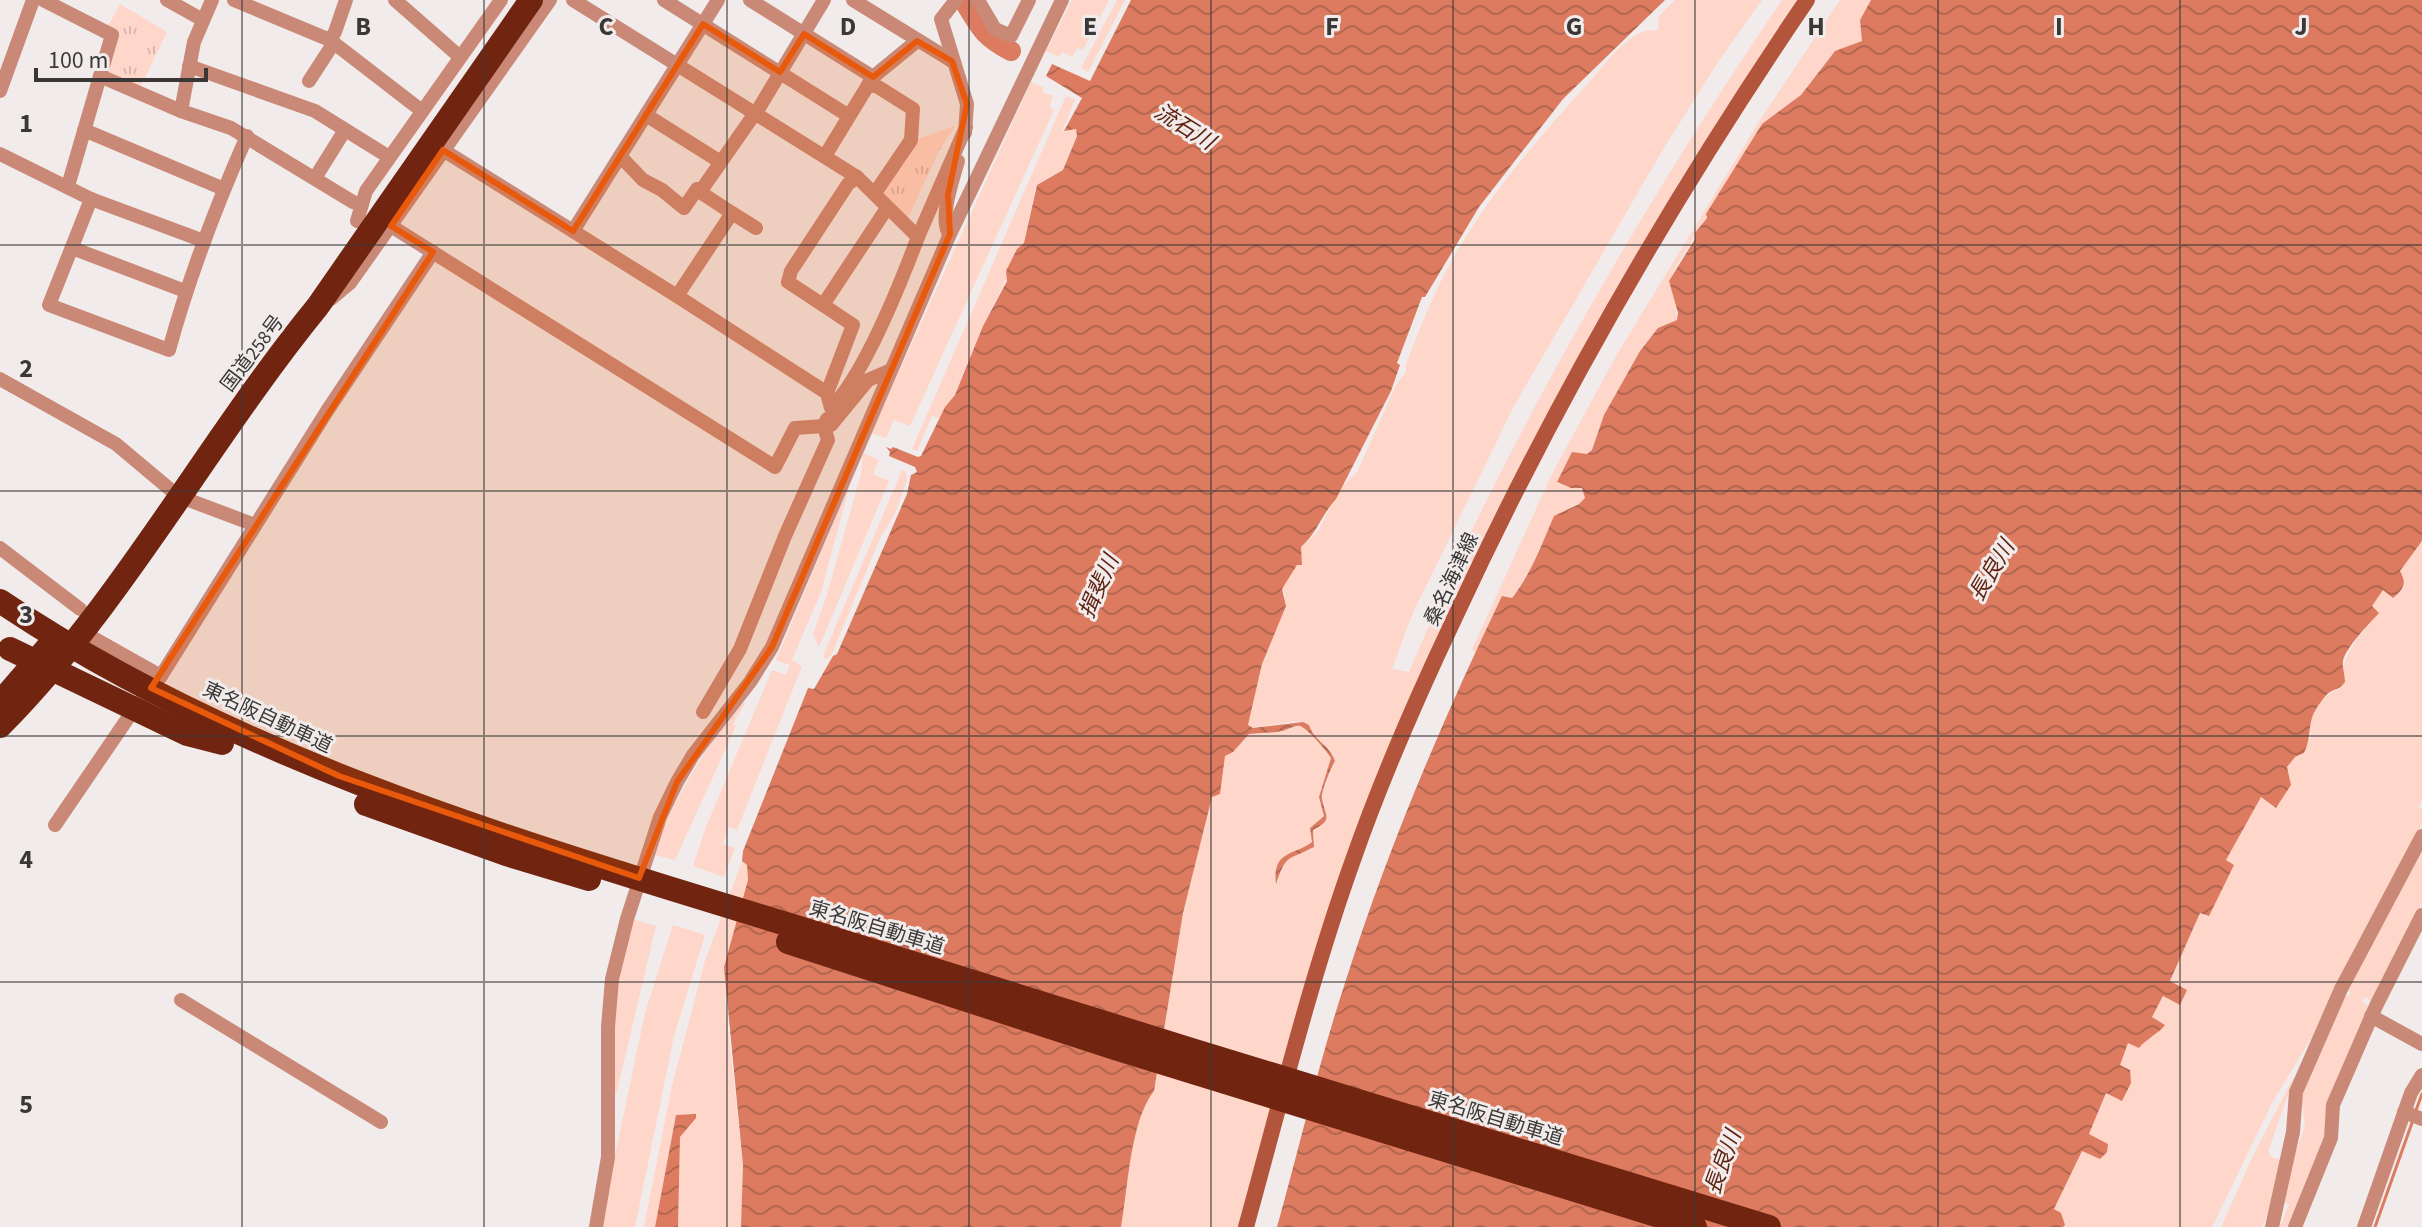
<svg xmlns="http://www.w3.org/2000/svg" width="2422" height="1227" font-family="'Source Sans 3','Noto Sans JP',sans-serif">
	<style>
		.grass { fill: #fed6ca }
		.park { fill: url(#park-tufts) }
		.water { fill: url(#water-waves) }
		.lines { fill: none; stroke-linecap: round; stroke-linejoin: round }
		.stream { stroke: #dc7b60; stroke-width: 3 }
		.river { stroke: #dc7b60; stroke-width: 20 }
		.street { stroke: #ca8977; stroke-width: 14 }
		.secondary { stroke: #b2553c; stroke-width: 16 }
		.highway { stroke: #712510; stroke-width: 24 }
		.highway-bridge { stroke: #712510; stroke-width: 24 }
		.marked { fill: #e8590c; fill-opacity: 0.2; stroke: #e8590c; stroke-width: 6; stroke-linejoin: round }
		.grid { fill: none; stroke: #3a3837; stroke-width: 2; stroke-opacity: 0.55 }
		.labels { text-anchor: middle; stroke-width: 6; stroke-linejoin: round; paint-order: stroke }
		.street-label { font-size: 20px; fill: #3a3837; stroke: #f1eceb }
		.water-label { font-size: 22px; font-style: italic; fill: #602311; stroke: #f1eceb }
		.grid-label { font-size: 26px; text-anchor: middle; font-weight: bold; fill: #3a3837; stroke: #f1eceb; stroke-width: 6; stroke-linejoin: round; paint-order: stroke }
	</style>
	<defs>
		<pattern id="park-tufts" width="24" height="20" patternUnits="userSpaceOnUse" patternTransform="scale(2)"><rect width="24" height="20" fill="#fed6ca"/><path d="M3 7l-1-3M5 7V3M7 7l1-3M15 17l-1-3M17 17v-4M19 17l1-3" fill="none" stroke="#dab8ae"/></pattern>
		<pattern id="water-waves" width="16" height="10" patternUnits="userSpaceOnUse" patternTransform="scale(2)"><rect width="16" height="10" fill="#dc7b60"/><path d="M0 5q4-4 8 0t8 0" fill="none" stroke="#b36650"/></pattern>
	</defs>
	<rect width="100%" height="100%" fill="#f1eceb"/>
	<g class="grass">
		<polygon points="1072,0 1109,0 1083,50 1077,48 1072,57 1062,52 1059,57 1046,51"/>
		<polygon points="1117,0 1125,0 1088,72 1081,68"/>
		<path d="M1675,0H1762L1718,62L1662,151L1514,406L1412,615L1392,669L1409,672C1428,629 1445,586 1465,544C1556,356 1664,173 1782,0H1800L1534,440L1471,564L1416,684L1265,1128L1238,1227H1121C1128,1188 1130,1121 1154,1091L1183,913L1212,797L1223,772L1225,756L1236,749L1249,734C1259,733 1271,733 1282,731C1288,730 1294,725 1300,726C1306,727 1327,751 1331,758L1319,797L1324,816L1310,828L1312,842C1286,861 1284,843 1277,883C1286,859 1287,856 1312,849L1315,840L1313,830L1327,817L1322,794L1335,761C1329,744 1314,740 1309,725L1298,721L1253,728L1248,725L1262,664L1285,596L1282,589L1301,547L1318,531L1340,489L1357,472L1396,385L1406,372V364C1420,328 1434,292 1453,258C1490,193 1542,134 1592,79C1605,64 1621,42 1640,33C1645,30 1652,31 1658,30L1659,16Z"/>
		<polygon points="1840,0 1871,0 1860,20 1862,41 1832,54 1801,95 1762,124 1672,274 1677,320 1658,328 1640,351 1604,415 1592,450 1557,483 1571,488 1583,488 1585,498 1579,504 1572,506 1512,598 1502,596 1475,653 1472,649 1552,474 1616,356 1758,123"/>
		<polygon points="1031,82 1044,88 1042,92 1053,96 1049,107 1054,110 910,426 894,420 886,438 871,433"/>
		<polygon points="1066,96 1075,100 1062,131 1077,129 1078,132 1063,170 1036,185 1024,243 983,326 955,395 939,418 932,416 917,451 912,449"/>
		<polygon points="863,453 879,460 873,474 889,481 819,647 813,635 828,591 861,474"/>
		<polygon points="902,470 905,471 907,480 895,514 881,536 831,656 825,659 823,656"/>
		<polygon points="851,481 821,592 792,660 802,666 737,830 729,827 723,844 735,848 724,877 693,866 706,827 772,670 786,675 790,665 776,660"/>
		<path d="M2422,541V802L2418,806L2422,809V825L2355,947L2312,1037L2273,1101L2212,1227H2063L2065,1225L2054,1209L2082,1151L2108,1144L2089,1134L2128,1042L2139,1047C2146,1038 2157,1034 2164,1025L2152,1017L2163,996L2180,1005L2170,982L2200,913L2208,916L2234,865L2226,860L2261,796L2276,808L2291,785L2287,767L2295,757L2302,755L2312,734L2309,726C2315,710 2322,694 2339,689C2345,649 2354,642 2379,613L2371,607L2383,590L2393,597L2404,588L2399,572Z"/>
		<path d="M743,702L745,703L733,724L736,726L675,860L651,854C677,796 702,751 743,702Z"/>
		<polygon points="2422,848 2422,906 2373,1002 2365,997 2362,1002 2371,1008 2328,1137 2292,1227 2280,1227 2289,1204 2283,1202 2291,1163 2305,1127 2301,1093 2344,995 2349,996 2351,992 2347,989"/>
		<polygon points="742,861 747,865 748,880 725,1000 743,1165 741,1227 678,1227 680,1137 696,1118 676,1116 655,1227 644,1227 672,1086 705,961"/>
		<path d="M632,919L656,926L616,1095C602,1057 621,960 632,919Z"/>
		<polygon points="673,925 705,935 674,1036 635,1227 600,1227 645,1013"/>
		<polygon points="2296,1072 2268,1152 2273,1158 2282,1160 2271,1207 2262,1227 2221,1227 2252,1158"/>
	</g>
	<g class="park">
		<polygon points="120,4 167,32 140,88 113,77 108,68 119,32 108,26"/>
		<polygon points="955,126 939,151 907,220 884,196 883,190 915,140"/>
	</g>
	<g class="water">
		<path d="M1131,0H1665L1563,99L1479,207L1425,297H1422L1397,363L1400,365L1391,391L1336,499C1322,514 1317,533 1301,547L1302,565H1297L1282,589L1286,606L1262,664L1248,725L1253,728L1303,722L1309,725C1314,741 1329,744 1335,761C1331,768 1321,792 1322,798C1325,817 1334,819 1313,830L1314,847C1288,861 1287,852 1276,884C1272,850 1294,856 1312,842L1310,828L1324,816L1319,797L1331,758C1327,751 1306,727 1300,726C1294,725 1288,730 1282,731C1271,733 1259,733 1249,734L1233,752L1225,756L1220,794L1212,797L1183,913L1154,1091C1130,1121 1128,1189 1121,1227H741L743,1165L724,967L748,880L747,865L742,861L743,851L808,688L814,689L833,656L837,654L907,494L911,475L917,472L915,467L889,456L890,452L886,447L891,449L893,447L918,457L921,456L945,407L955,395L983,326L1007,281L1006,271L1017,249L1024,243L1037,185L1063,170L1077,136L1076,129L1064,131L1082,98L1046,76L1052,64L1090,81Z"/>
		<path d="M1871,0H2422V541L2400,571C2407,584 2404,589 2393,598L2383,590L2372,606L2379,613C2369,624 2346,647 2343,661C2342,667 2345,676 2345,682C2340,689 2337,688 2330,692C2326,694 2321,702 2318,706C2306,723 2313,735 2304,753L2295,757L2287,767L2291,785L2276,808L2261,797L2226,860L2234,865L2209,916L2200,913L2170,981L2187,990L2180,1005L2163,996L2152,1017L2165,1025C2158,1034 2146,1039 2139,1048L2128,1043L2120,1065L2130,1070L2131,1083L2122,1101L2106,1093L2089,1134L2108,1144L2107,1152L2100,1159L2082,1151L2054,1209L2061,1213L2065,1225L2063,1227H1277C1300,1145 1319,1061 1346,980C1388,848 1442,721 1502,596L1512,598C1531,574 1542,544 1554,516L1579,504L1585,498L1582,488H1571L1557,482L1572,452L1587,454L1592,450L1604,415L1640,351L1658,328L1677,320L1678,313L1669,281L1695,239V233L1707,218L1706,214L1762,124L1801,95L1835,51L1862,41L1860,20Z"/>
		<polygon points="696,1114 696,1118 680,1137 678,1227 655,1227 676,1115"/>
	</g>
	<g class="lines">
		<g class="stream">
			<polyline points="2415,1113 2422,1094"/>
			<polyline points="2375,1227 2413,1120"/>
		</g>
		<path class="river" d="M963,0C980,27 982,36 1011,51"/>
		<g class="street">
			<polyline points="43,0 112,35 68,186"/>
			<polyline points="167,0 203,20"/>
			<polyline points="234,0 330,40 335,32 346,0"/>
			<polyline points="395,0 460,57"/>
			<polyline points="573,0 857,177 918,237 966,127"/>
			<polyline points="664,0 849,116"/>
			<polyline points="750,0 873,77"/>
			<polyline points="853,0 952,61"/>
			<polyline points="956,0 941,19 967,104 965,133"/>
			<polyline points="978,0 995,29 1011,36 1029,0"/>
			<polyline points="330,40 422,111"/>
			<polyline points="189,66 315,111 389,157"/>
			<polyline points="100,76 181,111 231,128 353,202 361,204"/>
			<polyline points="309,81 333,44"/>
			<polyline points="868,85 878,87 913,109 911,140 875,193"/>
			<polyline points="0,91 33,0"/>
			<polyline points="181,111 194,42 212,0"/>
			<polyline points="756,113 824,0"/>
			<polyline points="646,115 719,161"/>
			<polyline points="84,130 224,189"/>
			<polyline points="443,150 677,296 827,393"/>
			<polyline points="0,154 91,199 204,241"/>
			<polyline points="620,156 643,180 662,190 684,208 697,189 700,192 751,119"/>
			<polyline points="825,156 873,77 917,41"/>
			<polyline points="315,178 345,130"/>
			<path d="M91,199L49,305L169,350C189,277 216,206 247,136"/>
			<path d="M887,208L823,305L853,325L827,393L831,408C864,375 901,282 918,237"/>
			<polyline points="732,213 756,228"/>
			<polyline points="357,221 366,191 501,0"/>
			<polyline points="391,226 775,467 795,428 824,426 828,440 785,536 740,649 703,712"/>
			<polyline points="573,231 718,0"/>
			<path d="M949,234C939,218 953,179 958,161"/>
			<polyline points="72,248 185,291"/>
			<polyline points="677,296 732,213 700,192"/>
			<polyline points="331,299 350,283 550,0"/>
			<polyline points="823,305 788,282 791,271 848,184 857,177"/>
			<polyline points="0,379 116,444 178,496 255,525"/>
			<polyline points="827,419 824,426 831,425 868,380 889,371"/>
			<polyline points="0,548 80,609"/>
			<polyline points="81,631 161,676"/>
			<polyline points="55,825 130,715 161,676 327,411 433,252"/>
			<polyline points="181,1000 381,1122"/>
			<polyline points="2371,1016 2422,1044"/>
			<polyline points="2404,1112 2422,1119"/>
			<polyline points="596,1227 608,1157 608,1027 612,979 627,919 660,817 677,782 693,755 750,682 772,647 950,234 1062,0"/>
			<polyline points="2272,1227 2293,1132 2296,1092 2341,989 2422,836"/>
			<polyline points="2295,1227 2331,1138 2333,1105 2376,1006 2422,915"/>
			<polyline points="2364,1227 2411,1093 2422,1075"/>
		</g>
		<path class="secondary" d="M1246,1227C1280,1104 1310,980 1353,860C1382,777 1418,695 1456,615C1555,401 1674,195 1807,0"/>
		<g class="highway">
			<polyline points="0,703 48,647"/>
			<path d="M0,726C124,601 207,442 318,306L531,0"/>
		</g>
		<g class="highway-bridge">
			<path d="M0,601C252,771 551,851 838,940C1148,1037 1458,1132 1769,1227"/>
			<polyline points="10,649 187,734 222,743"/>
			<polyline points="366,804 506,854 589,879"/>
			<polyline points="788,942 1115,1048 1695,1227"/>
		</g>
	</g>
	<path class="marked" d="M703,24L780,72L804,34L873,77L917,41L952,61L967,104L948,195L950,234L772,647L677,782L639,878L339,776L151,688L433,252L391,226L443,150L573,231Z"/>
	<path class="grid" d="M242,0V1227M484,0V1227M727,0V1227M969,0V1227M1211,0V1227M1453,0V1227M1695,0V1227M1938,0V1227M2180,0V1227M0,245H2422M0,491H2422M0,736H2422M0,982H2422"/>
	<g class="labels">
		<g class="street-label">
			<text transform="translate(252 353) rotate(-53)" y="7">国道258号</text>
			<text transform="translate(1451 579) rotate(-65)" y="7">桑名海津線</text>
			<text transform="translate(268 717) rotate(25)" y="7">東名阪自動車道</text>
			<text transform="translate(877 927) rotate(17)" y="7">東名阪自動車道</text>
			<text transform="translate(1496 1118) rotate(17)" y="7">東名阪自動車道</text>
		</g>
		<g class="water-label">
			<text transform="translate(1185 126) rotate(32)" y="8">流石川</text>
			<text transform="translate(1991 570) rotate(-59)" y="8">長良川</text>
			<text transform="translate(1098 586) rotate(-66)" y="8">揖斐川</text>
			<text transform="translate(1722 1162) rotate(-70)" y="8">長良川</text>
		</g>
	</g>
	<g class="grid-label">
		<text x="363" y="35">B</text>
		<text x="606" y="35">C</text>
		<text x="848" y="35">D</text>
		<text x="1090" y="35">E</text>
		<text x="1332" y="35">F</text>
		<text x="1574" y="35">G</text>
		<text x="1816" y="35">H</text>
		<text x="2059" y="35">I</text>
		<text x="2301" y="35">J</text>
		<text x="26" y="132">1</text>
		<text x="26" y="377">2</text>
		<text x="26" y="623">3</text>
		<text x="26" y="868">4</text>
		<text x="26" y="1113">5</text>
	</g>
	<path d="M36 68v12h170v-12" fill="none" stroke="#3a3837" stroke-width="4"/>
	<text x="48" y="68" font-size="24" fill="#3a3837" stroke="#f1eceb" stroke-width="6" paint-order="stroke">100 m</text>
</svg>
